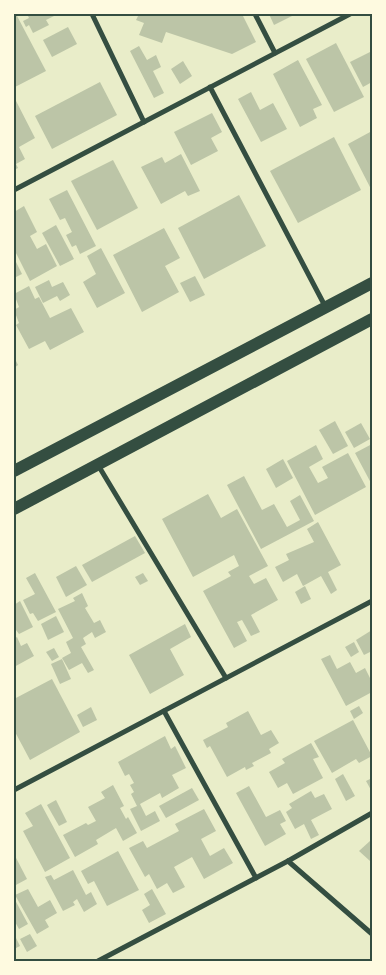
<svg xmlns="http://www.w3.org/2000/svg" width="386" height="975" font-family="'Work Sans',sans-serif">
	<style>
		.building { fill: #bcc5a7 }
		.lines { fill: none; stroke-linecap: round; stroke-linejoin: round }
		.minor { stroke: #344e41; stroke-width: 5 }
		.primary { stroke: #344e41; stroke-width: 12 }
		.neatline { fill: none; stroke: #344e41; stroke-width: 2 }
	</style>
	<rect width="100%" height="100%" fill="#e9edc9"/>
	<g class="building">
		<polygon points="14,14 16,14 46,71 15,87 14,85"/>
		<polygon points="27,14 58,14 46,20 49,25 33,33 29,25 26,27 23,21 29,18"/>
		<polygon points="139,14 242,14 256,42 232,54 166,32 162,43 139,35 144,23 136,20"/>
		<polygon points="269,14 296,14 274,25"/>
		<polygon points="68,27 77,44 52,57 43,40"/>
		<polygon points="336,43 364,97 334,112 306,59"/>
		<polygon points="139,46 147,60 156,55 161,67 153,71 164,93 154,98 130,51"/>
		<polygon points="372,51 372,82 363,87 350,62"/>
		<polygon points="298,60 322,105 313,109 317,118 300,127 273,74"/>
		<polygon points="183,61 192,76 180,84 171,69"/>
		<polygon points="100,82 117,115 52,149 35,116"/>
		<polygon points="251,92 260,110 273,103 287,129 261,142 238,99"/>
		<polygon points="14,97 35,138 19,147 25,159 16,164 18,168 14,170"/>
		<polygon points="212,113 222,132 211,138 218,151 191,165 174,132"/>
		<polygon points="372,131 372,191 348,144"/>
		<polygon points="334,137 361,190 298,223 270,171"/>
		<polygon points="181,154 200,191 188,196 185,191 161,204 141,167 162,157 165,163"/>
		<polygon points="113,160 138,208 97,230 71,181"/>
		<polygon points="67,190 96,246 80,254 76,245 72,247 66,235 72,232 65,218 60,220 49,199"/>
		<polygon points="239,195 266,246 204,279 178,228"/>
		<polygon points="24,206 37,232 30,236 37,249 46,244 57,266 30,281 14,249 14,212"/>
		<polygon points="56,225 74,259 60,266 42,233"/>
		<polygon points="164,228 180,258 165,266 179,292 142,312 113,255"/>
		<polygon points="101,248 125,293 97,308 83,282 96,274 87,256"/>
		<polygon points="14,258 22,274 14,278"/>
		<polygon points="195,276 205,295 190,302 180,283"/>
		<polygon points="49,280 52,287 63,282 70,295 60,301 57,296 43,303 35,287"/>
		<polygon points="29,286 35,299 39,297 50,318 71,308 84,332 50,350 45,341 29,349 16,325 19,323 14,310 19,307 14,294"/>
		<polygon points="14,357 18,365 14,368"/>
		<polygon points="335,421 348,446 333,454 319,430"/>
		<polygon points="361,423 370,439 354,448 345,432"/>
		<polygon points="372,444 372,485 355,453"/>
		<polygon points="316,445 323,459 309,467 318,483 328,478 322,467 348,453 366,487 315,515 287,461"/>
		<polygon points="283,459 293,478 276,488 266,469"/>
		<polygon points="244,476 262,510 274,504 287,527 300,520 290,501 300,495 314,521 261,549 227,485"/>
		<polygon points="208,494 221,518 237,509 268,566 249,576 254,584 266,578 278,600 251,615 260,632 251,636 242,620 237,622 247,641 234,648 203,591 231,576 228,572 239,566 234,555 193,577 162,519"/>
		<polygon points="318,522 341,565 328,572 337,590 331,594 321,576 303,586 297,574 283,582 275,567 289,560 286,554 314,542 307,529"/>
		<polygon points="135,536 145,553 92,582 82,565"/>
		<polygon points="76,566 87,585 66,597 56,577"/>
		<polygon points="35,573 56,612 38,621 33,613 30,614 23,600 35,594 26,578"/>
		<polygon points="143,573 148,581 140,585 135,577"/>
		<polygon points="305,586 311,599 301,604 295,592"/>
		<polygon points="82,593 88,606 85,608 94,623 100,620 106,632 95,638 92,632 83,638 86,644 81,647 94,670 88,673 82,663 69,670 62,658 71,653 66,642 73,638 58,609 75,601 73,598"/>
		<polygon points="20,601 33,627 19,634 16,630 14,631 14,605"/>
		<polygon points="56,616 64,632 48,640 41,624"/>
		<polygon points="185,624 191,637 170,649 184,675 150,694 129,655"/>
		<polygon points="372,630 372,651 364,655 356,640"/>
		<polygon points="17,637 21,646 27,643 34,656 14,667 14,639"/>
		<polygon points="354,642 359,652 351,657 345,647"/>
		<polygon points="54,648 59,657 52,661 46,652"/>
		<polygon points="330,655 337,669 350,662 356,673 365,668 372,682 372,692 346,706 321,659"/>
		<polygon points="62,659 71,679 60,684 51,664"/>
		<polygon points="52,679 80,732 30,760 14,730 14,699"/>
		<polygon points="359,706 363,713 354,719 350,711"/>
		<polygon points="91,707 97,720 83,727 77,715"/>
		<polygon points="248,711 261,735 271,730 279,743 269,749 271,753 252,763 254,766 246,770 245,767 227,777 210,746 207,748 203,740 228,727 226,723"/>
		<polygon points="353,720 372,756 359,763 356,759 332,773 314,741"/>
		<polygon points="165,736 171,749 175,746 186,768 172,775 179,788 162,798 160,793 140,804 146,816 155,811 160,821 141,831 130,809 137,806 131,794 134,792 130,785 134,783 129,774 125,776 118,762"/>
		<polygon points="311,743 319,757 313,759 323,778 293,794 287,783 278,788 269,772 285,763 282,759"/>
		<polygon points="343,774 355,796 346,801 335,779"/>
		<polygon points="372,778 372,790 371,790 366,781"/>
		<polygon points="113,785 124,806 120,808 126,819 128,817 137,833 123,841 116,828 96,840 98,844 75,857 63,835 86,823 88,825 96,821 88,807 105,798 101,792"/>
		<polygon points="249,786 266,817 280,810 286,821 280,824 286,834 265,846 236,793"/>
		<polygon points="192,788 199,800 166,818 159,806"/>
		<polygon points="311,791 315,798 324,794 332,809 311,820 319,835 311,839 304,824 295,829 286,812 292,808 289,804"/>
		<polygon points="56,800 67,822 59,826 47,805"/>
		<polygon points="41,804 70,858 45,872 23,831 33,826 25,813"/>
		<polygon points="204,809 216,831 201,839 210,856 224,848 233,863 204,879 192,857 174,867 185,887 173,893 167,883 157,889 149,874 145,877 129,848 143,841 147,848 179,831 175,824"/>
		<polygon points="371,840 372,841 372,858 370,861 359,851"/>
		<polygon points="118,851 139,890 107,906 94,881 88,884 81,871"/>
		<polygon points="14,854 27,879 14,886"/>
		<polygon points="73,870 86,895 91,892 97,904 84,912 77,899 73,902 75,905 63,911 45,877 51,875 54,880"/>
		<polygon points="28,889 38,907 50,900 57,913 45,920 49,927 37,934 15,895"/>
		<polygon points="152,889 166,914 149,923 142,910 150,905 144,894"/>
		<polygon points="14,898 28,924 19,929 14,920"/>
		<polygon points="14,934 20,946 14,949"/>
		<polygon points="30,934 37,946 27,952 20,939"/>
	</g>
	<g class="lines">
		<g class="minor">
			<polyline points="92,14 144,122"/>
			<polyline points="255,14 275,53"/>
			<polyline points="210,87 325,306"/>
			<polyline points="14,190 350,14"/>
			<polyline points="98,465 226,678"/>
			<polyline points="164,711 256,878"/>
			<polyline points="14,790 372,601"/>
			<polyline points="288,861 372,934"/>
			<polyline points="98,961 288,861 372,813"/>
		</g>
		<g class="primary">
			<polyline points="14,471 372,283"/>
			<polyline points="14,509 372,319"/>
		</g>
	</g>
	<rect width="386" height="975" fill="none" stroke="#fefae0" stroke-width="30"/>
	<rect x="15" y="15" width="356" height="945" class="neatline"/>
</svg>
